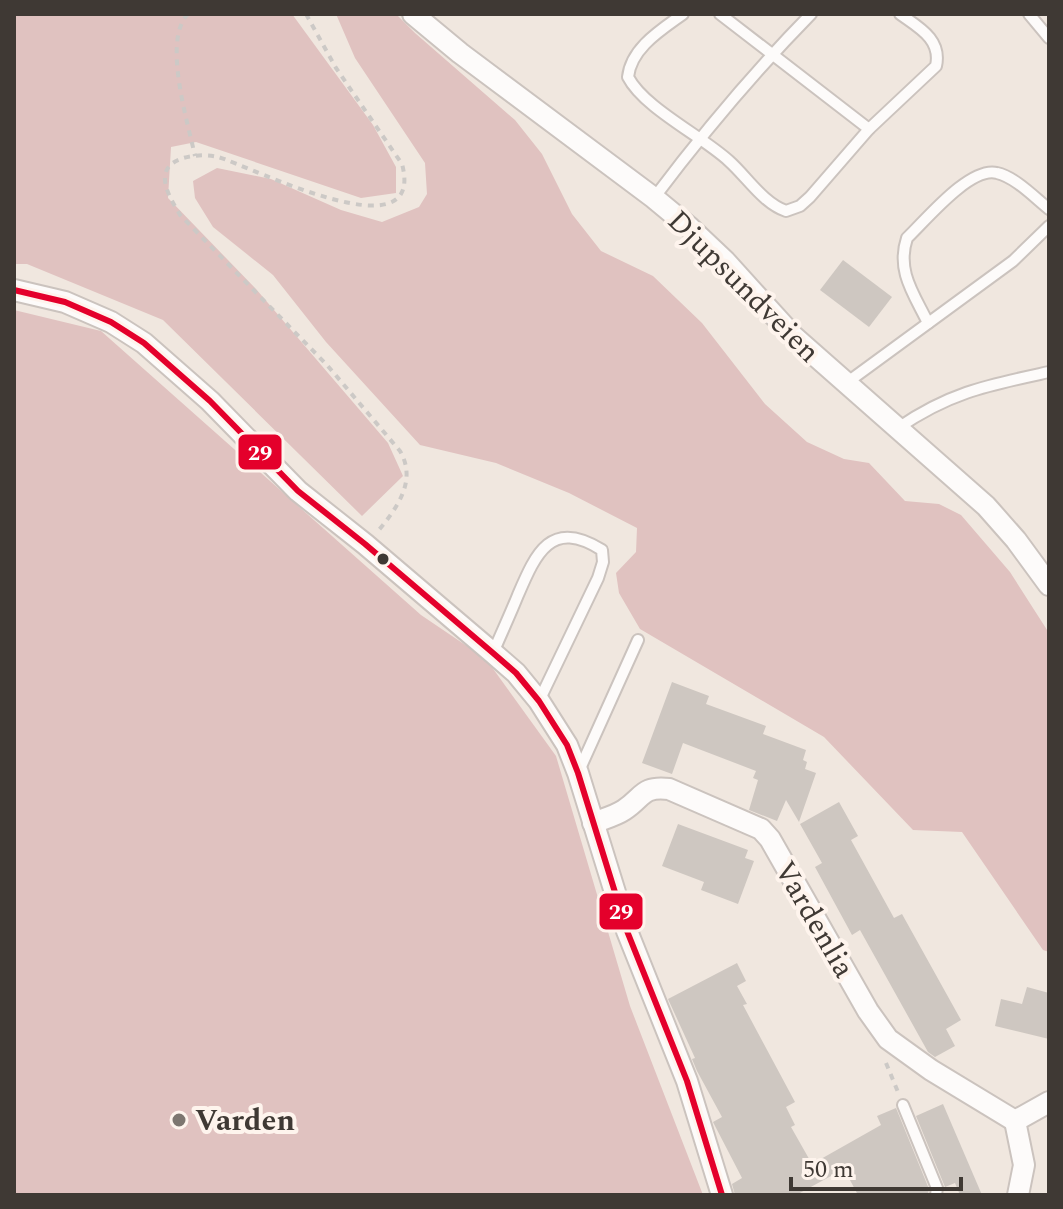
<svg xmlns="http://www.w3.org/2000/svg" width="1063" height="1209" font-family="Spectral,serif">
	<style>
		.forest { fill: #e0c2c0 }
		.building { fill: #cec7c1 }
		.lines { fill: none; stroke-linecap: round; stroke-linejoin: round }
		.service-casing { stroke: #cbc3be; stroke-width: 14 }
		.minor-casing { stroke: #cbc3be; stroke-width: 24 }
		.path { stroke: #ccc9c6; stroke-width: 4; stroke-dasharray: 6 6; stroke-linecap: butt }
		.service { stroke: #fdfbfa; stroke-width: 10 }
		.minor { stroke: #fdfbfa; stroke-width: 20 }
		.bus-1-casing { stroke: #fef4ed; stroke-width: 12 }
		.bus-1 { stroke: #e4002b; stroke-width: 6 }
		.bus-dot { fill: #3f3934; stroke: #fef4ed; stroke-width: 3 }
		.poi-dot { fill: #7d7670; stroke: #fef4ed; stroke-width: 3 }
		.labels { text-anchor: middle; stroke-width: 8; stroke-linejoin: round; paint-order: stroke }
		.street-label { font-size: 30px; fill: #3f3934; stroke: #fef4ed }
		.poi-label { font-size: 30px; font-weight: bold; fill: #3f3934; stroke: #fef4ed; text-anchor: start }
		.line-badge { stroke: #fef4ed; stroke-width: 3 }
		.badge-label { font-size: 22px; text-anchor: middle; font-weight: bold; fill: #fff }
	</style>
	<rect width="100%" height="100%" fill="#f0e7df"/>
	<g class="forest">
		<polygon points="14,14 292,14 373,125 396,167 396,193 361,198 196,142 171,147 168,198 256,289 388,443 403,476 362,516 163,320 27,264 14,264"/>
		<polygon points="336,14 396,14 415,33 515,120 542,154 572,214 601,251 653,276 702,323 765,404 807,442 844,459 869,463 905,501 939,504 961,515 1010,572 1049,633 1049,952 1043,950 962,832 913,830 824,737 640,629 619,593 616,573 636,552 637,528 569,493 496,463 420,445 326,342 273,275 213,227 195,198 193,181 217,168 271,179 341,210 382,222 419,207 427,194 425,163 355,58"/>
		<polygon points="14,310 101,331 421,615 486,659 556,756 630,1006 703,1195 14,1195"/>
	</g>
	<g class="building">
		<polygon points="843,260 892,297 869,327 820,290"/>
		<polygon points="672,682 709,696 706,704 766,726 763,734 806,750 803,760 807,762 805,769 816,773 799,822 786,800 777,821 749,810 758,780 753,778 756,771 683,743 672,774 642,763"/>
		<polygon points="839,802 858,836 851,840 894,918 902,914 961,1020 946,1029 955,1046 935,1057 928,1052 860,930 852,935 815,867 822,863 800,824"/>
		<polygon points="678,824 748,850 745,858 754,861 738,904 701,890 704,882 662,866"/>
		<polygon points="737,963 746,981 737,986 747,1004 743,1005 795,1102 786,1107 795,1125 791,1127 812,1164 881,1125 877,1116 896,1108 929,1189 928,1194 858,1195 844,1169 796,1195 735,1195 732,1184 742,1178 714,1124 713,1122 722,1117 697,1071 692,1059 695,1058 668,999"/>
		<polygon points="1027,987 1049,993 1049,1039 995,1026 1001,999 1022,1004"/>
		<polygon points="943,1104 982,1195 960,1195 955,1183 945,1187 916,1116"/>
	</g>
	<g class="lines">
		<defs>
			<g id="service">
				<path d="M683,14C661,30 631,48 628,77C644,108 702,136 729,161C747,177 763,203 786,211L800,206L810,197L869,129L936,66C942,39 918,27 900,14"/>
				<polyline points="720,14 869,129"/>
				<polyline points="1029,14 1049,38"/>
				<path d="M654,198C703,133 754,72 811,14"/>
				<path d="M928,323C914,294 896,271 907,238C926,220 970,166 997,173C1015,177 1034,197 1049,209"/>
				<polyline points="845,384 1013,261 1049,226"/>
				<path d="M898,428C950,392 989,385 1049,372"/>
				<path d="M493,653C501,634 510,615 518,595C536,553 551,518 602,550L603,562L598,578L539,701"/>
				<polyline points="578,773 638,640"/>
				<polyline points="903,1105 937,1188 936,1195"/>
			</g>
			<g id="minor">
				<polyline points="413,14 460,53 654,198 689,227 725,261 793,336 986,506 1016,540 1049,585"/>
				<polyline points="14,290 65,302 111,322 144,343 210,401 298,491 365,544 493,653 516,673 539,701 567,745 578,773 627,931 687,1081 722,1195"/>
				<path d="M593,823C603,819 615,816 624,810C644,797 641,786 669,789L761,829L770,839L868,1011L888,1039L931,1070L1015,1121"/>
				<polyline points="1018,1195 1024,1165 1015,1121 1049,1102"/>
			</g>
		</defs>
		<use href="#service" class="service-casing"/>
		<use href="#minor" class="minor-casing"/>
		<g class="path">
			<path d="M188,14C162,40 188,123 195,156"/>
			<path d="M306,14L336,68L402,164C427,257 250,166 218,157C203,153 167,155 165,176C164,190 174,204 180,215L327,365L400,451C417,480 398,507 378,531"/>
			<polyline points="886,1063 898,1092"/>
		</g>
		<use href="#service" class="service"/>
		<use href="#minor" class="minor"/>
		<defs>
			<polyline id="bus-1" points="14,290 65,302 111,322 144,343 210,401 298,491 365,544 493,653 516,673 539,701 567,745 578,773 627,931 687,1081 722,1195"/>
		</defs>
		<use href="#bus-1" class="bus-1-casing"/>
		<use href="#bus-1" class="bus-1"/>
	</g>
	<circle class="bus-dot" cx="383" cy="559" r="7"/>
	<circle class="poi-dot" cx="179" cy="1120" r="8"/>
	<g class="labels">
		<g class="street-label">
			<text transform="translate(744 286) rotate(45)" y="10">Djupsundveien</text>
			<text transform="translate(815 919) rotate(60)" y="10">Vardenlia</text>
		</g>
		<g class="poi-label">
			<text x="195" y="1130">Varden</text>
		</g>
	</g>
	<g class="line-badge">
		<rect x="237" y="433" width="46" height="38" rx="8" fill="#e4002b"/>
		<rect x="598" y="892" width="46" height="39" rx="8" fill="#e4002b"/>
	</g>
	<g class="badge-label">
		<text x="260" y="460">29</text>
		<text x="621" y="919">29</text>
	</g>
	<rect width="1063" height="1209" fill="none" stroke="#3f3934" stroke-width="32"/>
	<path d="M791 1177v12h170v-12" fill="none" stroke="#3f3934" stroke-width="4"/>
	<text x="803" y="1177" font-size="24" fill="#3f3934" stroke="#fef4ed" stroke-width="6" paint-order="stroke">50 m</text>
</svg>
